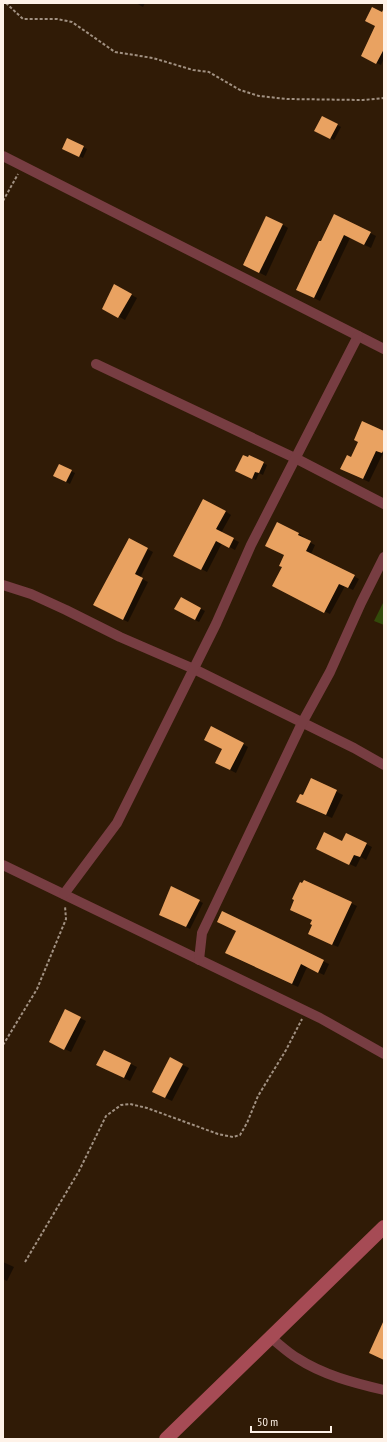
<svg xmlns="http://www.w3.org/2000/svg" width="387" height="1442" font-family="'PT Sans Narrow',sans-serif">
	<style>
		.green { fill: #334a0a }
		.shadow { fill: #0007 }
		.building { fill: #e9a261 }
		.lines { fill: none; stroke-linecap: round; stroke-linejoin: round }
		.path { stroke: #a19182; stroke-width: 2; stroke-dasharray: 3 2; stroke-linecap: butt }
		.minor { stroke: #773d42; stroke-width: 10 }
		.secondary { stroke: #a64b55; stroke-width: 14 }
	</style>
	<rect width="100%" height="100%" fill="#301b06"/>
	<polygon class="green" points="384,601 384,625 374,621"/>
	<g class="shadow">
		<polygon points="136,3 145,3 143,7"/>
		<polygon points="384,14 384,58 381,65 366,58"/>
		<polygon points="322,117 341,127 334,140 316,130"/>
		<polygon points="83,147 87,149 83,158 67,151"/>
		<polygon points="334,215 376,236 371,248 350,238 320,301 304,293 321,243"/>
		<polygon points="282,224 288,228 266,276 250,268"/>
		<polygon points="114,285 137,298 125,320 103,308"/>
		<polygon points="384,432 384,454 383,453 369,482 347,472 352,458"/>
		<polygon points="263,463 267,465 263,475 259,473 256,480 240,473"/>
		<polygon points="59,466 75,473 70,484 58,478"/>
		<polygon points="225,511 231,515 221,533 239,542 235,550 222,543 207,572 180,558"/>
		<polygon points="277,523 299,534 304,537 303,539 315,545 311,554 359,579 353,590 345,586 330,614 279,589 285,555"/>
		<polygon points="130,540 153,552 140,578 148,582 128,622 100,608"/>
		<polygon points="181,598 205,611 199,622 175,609"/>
		<polygon points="243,744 248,747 236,773 222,766 223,749"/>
		<polygon points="311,779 343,795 332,818 303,805"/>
		<polygon points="366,844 372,847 366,860 361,857 356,867 323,852"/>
		<polygon points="304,882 357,906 338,947 315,937 313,920 295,900"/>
		<polygon points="199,901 203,903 190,929 164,916"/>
		<polygon points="222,913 329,964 324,975 307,967 298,987 231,956 237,931"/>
		<polygon points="80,1018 86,1021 71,1052 56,1045"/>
		<polygon points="131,1064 137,1067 130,1081 104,1068"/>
		<polygon points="183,1065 189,1068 172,1101 159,1095"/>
		<polygon points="3,1262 14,1267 7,1281 3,1279"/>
	</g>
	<g class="building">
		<polygon points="372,7 382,12 384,8 384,49 376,64 361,56 375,26 365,21"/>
		<polygon points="322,116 338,124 330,139 314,131"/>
		<polygon points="67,138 84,146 79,157 62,149"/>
		<polygon points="334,214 371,232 364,245 344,235 314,298 296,290 319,241 321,241"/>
		<polygon points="266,216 283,224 259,273 243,265"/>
		<polygon points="114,284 132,294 118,318 102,309"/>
		<polygon points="362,421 384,431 384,449 382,453 376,451 363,479 340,469 347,455 351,457 358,442 354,440"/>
		<polygon points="243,455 248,457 249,455 264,462 259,473 255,472 252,479 235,471"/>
		<polygon points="59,464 72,470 66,482 53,476"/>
		<polygon points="203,499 226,511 216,529 234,538 229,548 216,541 201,570 173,556"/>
		<polygon points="277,522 299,533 298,535 311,541 306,551 355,575 348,588 339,584 324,613 272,586 282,567 279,566 284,555 265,546"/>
		<polygon points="129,538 148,548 135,574 143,578 123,620 93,605"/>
		<polygon points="181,597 201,608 195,620 174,609"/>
		<polygon points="211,726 244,743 230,770 215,763 222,749 204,740"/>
		<polygon points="311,778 337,790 326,815 296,802 300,794 303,795"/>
		<polygon points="324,832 342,841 346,833 367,843 360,857 354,855 349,865 316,849"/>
		<polygon points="304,880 352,902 332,945 308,934 312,925 310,924 312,920 290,910 294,900 292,899 300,882 302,883"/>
		<polygon points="171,886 200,900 186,927 159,915"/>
		<polygon points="222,911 324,960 318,973 301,964 292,984 225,953 236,931 217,922"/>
		<polygon points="65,1009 81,1017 64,1050 49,1042"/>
		<polygon points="104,1050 131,1063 124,1078 96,1065"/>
		<polygon points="170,1057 183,1064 165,1098 152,1092"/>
		<polygon points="384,1320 384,1360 369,1353"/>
	</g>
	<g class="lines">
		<g class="path">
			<polyline points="6,3 23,19 57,19 72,22 115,52 153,58 193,70 209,72 240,90 259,96 287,99 363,100 384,98"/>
			<polyline points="3,201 18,174"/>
			<polyline points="3,1045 37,989 66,919 65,906"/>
			<polyline points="25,1262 79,1171 106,1116 121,1105 130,1104 147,1108 218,1134 233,1137 240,1135 247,1123 258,1096 286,1050 302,1019"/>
		</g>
		<g class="minor">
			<polyline points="3,156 384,349"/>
			<polyline points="96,364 297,459 384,504"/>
			<polyline points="3,585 31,594 66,610 120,637 194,669 354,748 384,765"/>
			<polyline points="3,865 320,1018 384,1054"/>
			<polyline points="64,894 117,823 216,624 251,545 358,336"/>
			<polyline points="199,960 202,933 302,723 330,672 361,603 384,557"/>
			<path d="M270,1337C279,1344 287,1352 297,1358C323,1375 354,1383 384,1390"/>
		</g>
		<polyline class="secondary" points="166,1439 384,1227"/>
	</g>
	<rect width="387" height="1442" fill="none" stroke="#fef2e8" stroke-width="8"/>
	<path d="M251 1426v6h80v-6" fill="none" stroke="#fef2e8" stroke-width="2"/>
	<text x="257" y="1426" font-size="12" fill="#fef2e8" stroke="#301b06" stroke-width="3" paint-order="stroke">50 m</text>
</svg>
